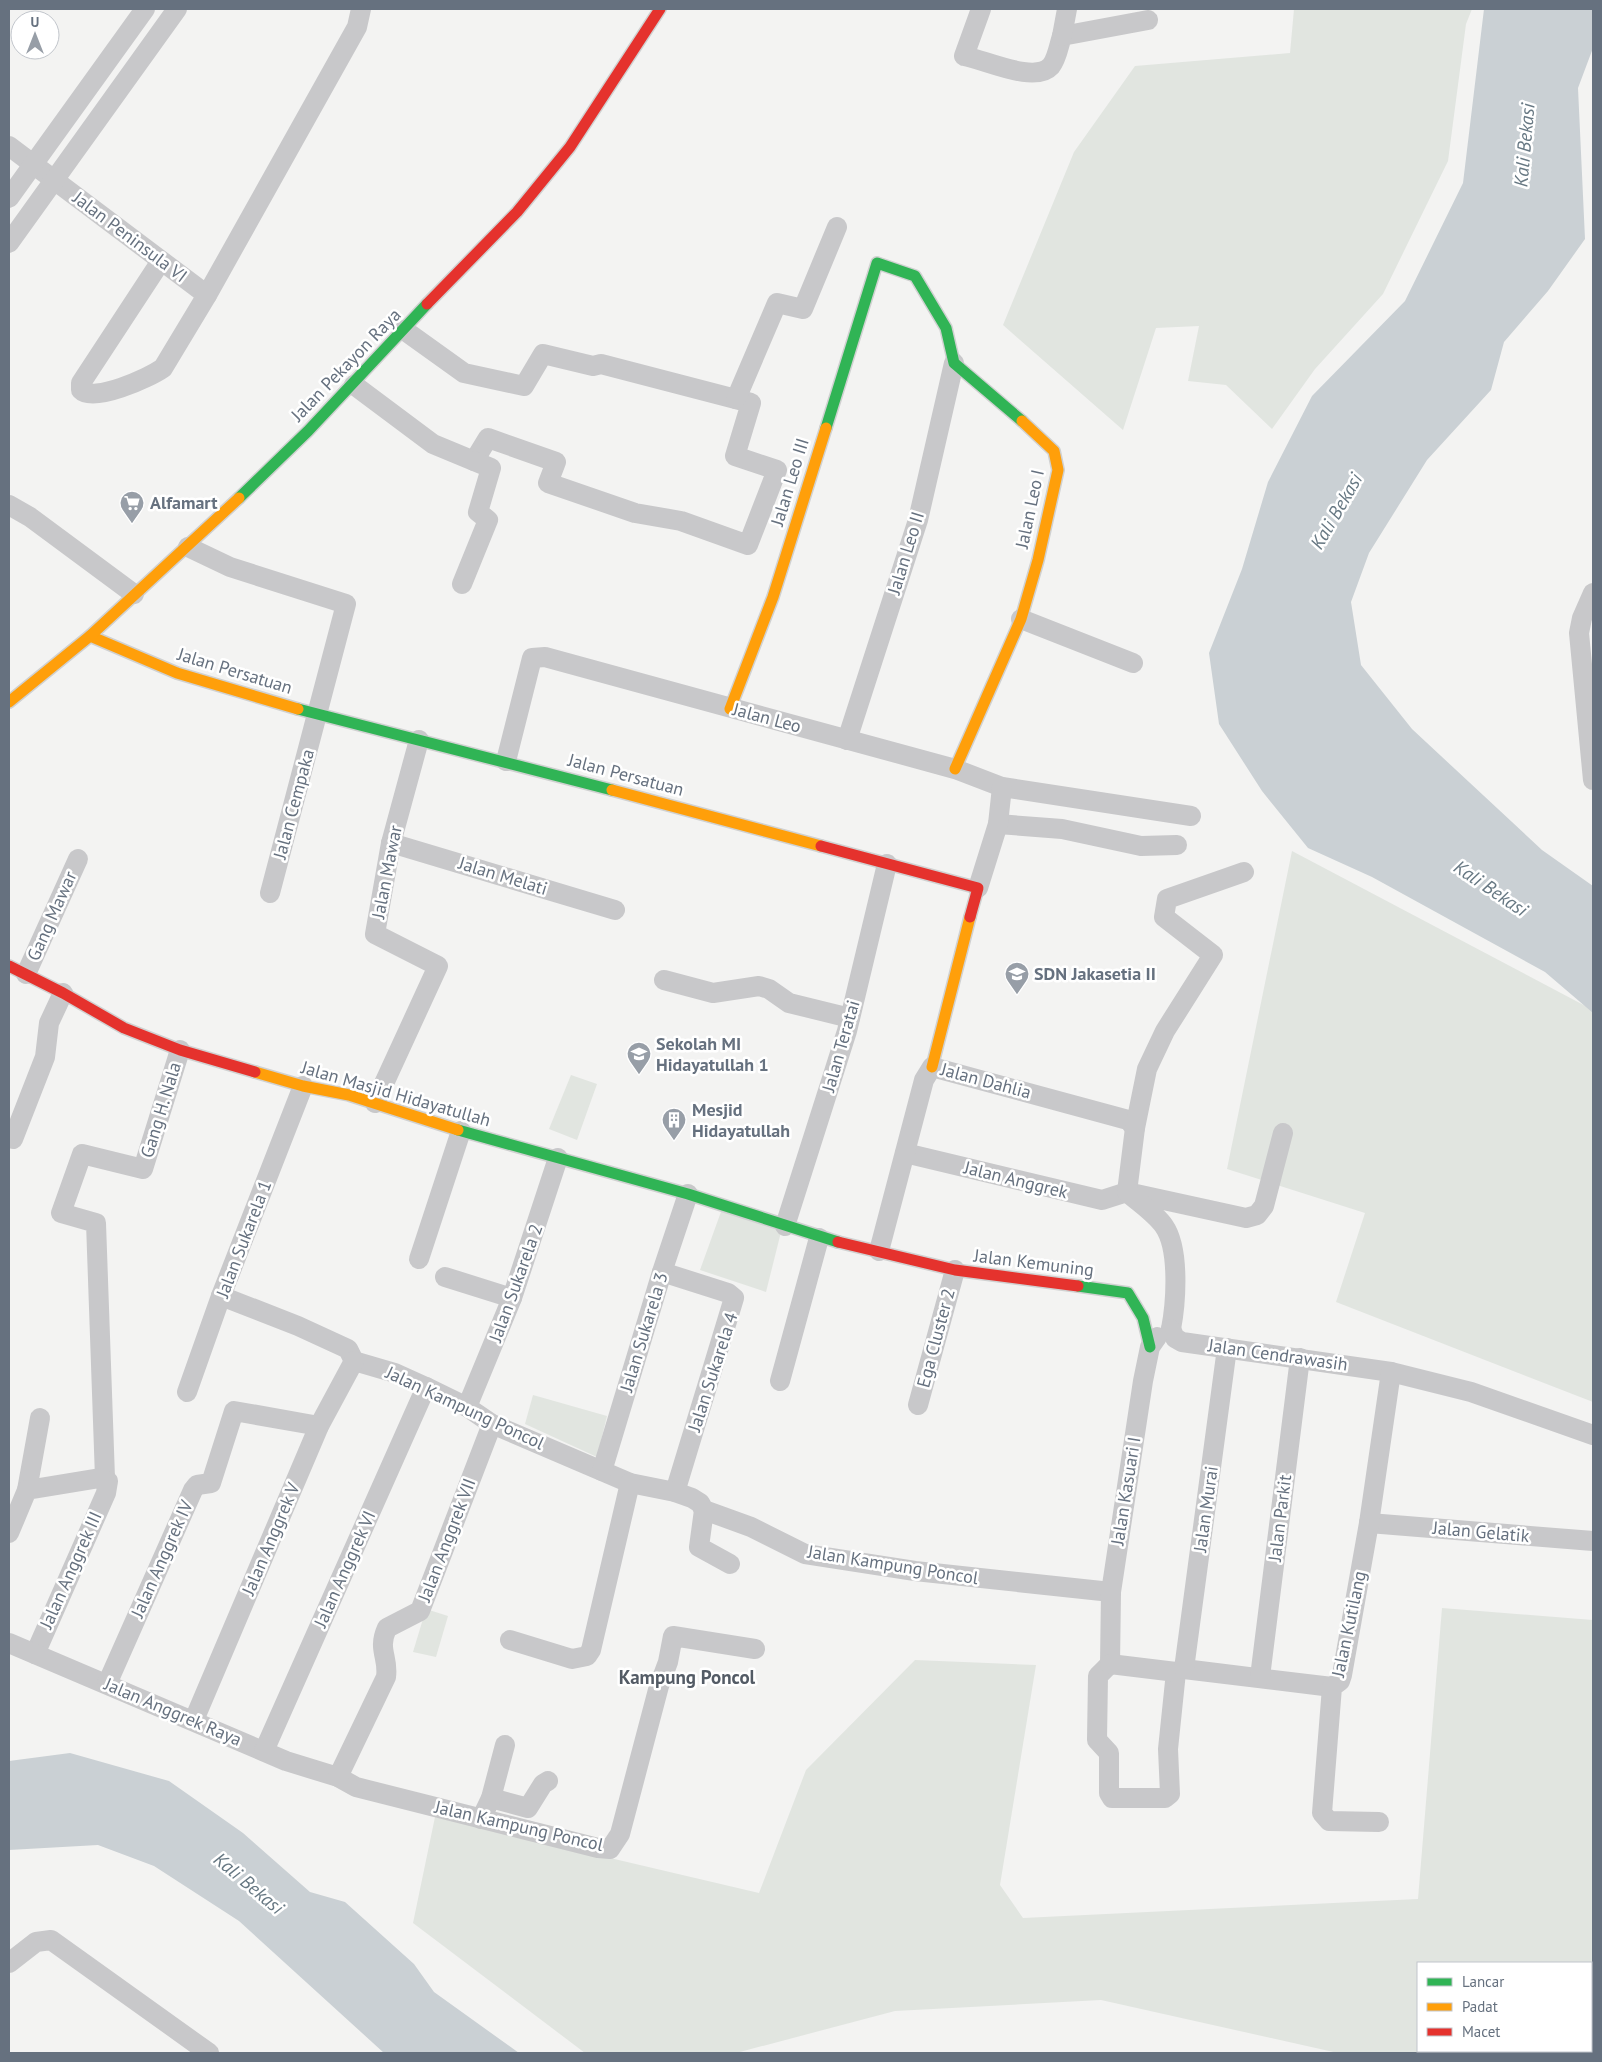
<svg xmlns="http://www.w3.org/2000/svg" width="1602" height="2062" font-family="'PT Sans',sans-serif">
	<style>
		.green { fill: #e1e5e0; fill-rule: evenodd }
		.water { fill: #cad0d4 }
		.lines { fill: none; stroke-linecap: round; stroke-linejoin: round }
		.fast-casing { stroke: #d0d1d1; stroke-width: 14 }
		.slow-casing { stroke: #d0d1d1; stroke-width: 14 }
		.jam-casing { stroke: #d0d1d1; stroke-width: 14 }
		.street { stroke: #c8c8ca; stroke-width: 20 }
		.fast { stroke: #30b455; stroke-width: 11 }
		.slow { stroke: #ff9f0a; stroke-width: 11 }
		.jam { stroke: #e5322d; stroke-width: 11 }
		.labels { text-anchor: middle; stroke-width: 5; stroke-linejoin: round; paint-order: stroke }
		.street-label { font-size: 18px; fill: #66717f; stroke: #fff }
		.poi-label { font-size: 18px; font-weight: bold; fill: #66717f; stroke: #fff; text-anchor: start }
		.water-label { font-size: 19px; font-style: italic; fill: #677883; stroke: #fff }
		.neighbourhood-label { font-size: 19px; font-weight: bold; fill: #535b65; stroke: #fff }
	</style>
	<rect width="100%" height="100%" fill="#f3f3f2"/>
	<g class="green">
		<polygon points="1294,9 1472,9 1466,24 1448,161 1383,294 1315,369 1272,429 1226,385 1188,381 1199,326 1156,328 1123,430 1003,325 1074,152 1135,66 1290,53"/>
		<polygon points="1292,851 1593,1010 1593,1402 1336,1302 1365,1213 1227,1169"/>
		<polygon points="571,1075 597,1084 577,1140 549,1129"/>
		<polygon points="722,1209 782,1228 766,1292 700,1270"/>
		<polygon points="533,1395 607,1416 597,1457 525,1424"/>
		<path d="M1442,1608L1593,1620V2053H1338L1101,2000L895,2011L736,2053H585L413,1923L435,1817L759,1893L806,1770L915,1660L1036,1665L1000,1885L1023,1918L1418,1899ZM1418,1963H1591V2051H1418Z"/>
		<polygon points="426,1609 448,1616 436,1657 413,1652"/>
	</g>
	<g class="water">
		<polygon points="1484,9 1593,9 1593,48 1578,88 1585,239 1548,291 1504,342 1491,390 1427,460 1369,553 1351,602 1361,665 1412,729 1542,850 1593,886 1593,1013 1545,972 1372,877 1308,848 1262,791 1219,724 1209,653 1242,569 1268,482 1312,396 1405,301 1463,183"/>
		<polygon points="70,1753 169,1781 243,1833 310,1892 345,1902 414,1964 434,1992 519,2053 384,2053 239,1921 154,1866 98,1845 9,1850 9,1761"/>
	</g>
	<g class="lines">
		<defs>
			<g id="fast">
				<polyline points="826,428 877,263 915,276 946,328 954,363 1022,421"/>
				<polyline points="239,498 308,431 427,304"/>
				<polyline points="298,709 612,790"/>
				<polyline points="458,1130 688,1194 838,1242"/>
				<polyline points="1078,1286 1128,1293 1143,1318 1150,1347"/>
			</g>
			<g id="slow">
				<polyline points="90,636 177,673 298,709"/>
				<polyline points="9,702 90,636 239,498"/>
				<polyline points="730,709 773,597 826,428"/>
				<polyline points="955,769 1021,619 1038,560 1058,470 1054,451 1022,421"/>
				<polyline points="612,790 821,846"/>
				<polyline points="932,1067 970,917"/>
				<polyline points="255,1072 303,1086 349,1095 458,1130"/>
			</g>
			<g id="jam">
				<polyline points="427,304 517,212 570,147 660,9"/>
				<polyline points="821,846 978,888 970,917"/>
				<polyline points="9,966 63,993 124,1028 180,1050 255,1072"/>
				<polyline points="838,1242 955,1270 1078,1286"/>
			</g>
		</defs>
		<use href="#fast" class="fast-casing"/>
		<use href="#slow" class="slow-casing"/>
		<use href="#jam" class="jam-casing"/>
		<g class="street">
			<path d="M981,9L964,56C986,60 1035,84 1051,66C1057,59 1059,45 1062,36L1148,20"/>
			<polyline points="1062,36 1067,9"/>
			<polyline points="9,146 207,295"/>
			<polyline points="9,198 145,9"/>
			<polyline points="9,243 177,9"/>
			<path d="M161,261L81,383V390C93,403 149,378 163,368L207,295L357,27L361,9"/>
			<polyline points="354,385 433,444 474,461 488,438 556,462 548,483 635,513 681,521 748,545 777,470 735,456 751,403 601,364 593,366 543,354 524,386 464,373 404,330"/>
			<polyline points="736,399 777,303 803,309 837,227"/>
			<polyline points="9,505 30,517 134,594"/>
			<polyline points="188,547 230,567 346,604 270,893"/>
			<polyline points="462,584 488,520 478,512 491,468 474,461"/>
			<polyline points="1593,593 1582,618 1579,633 1593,780"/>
			<polyline points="1021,619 1133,663"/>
			<polyline points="847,740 918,520 954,363"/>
			<polyline points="506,761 532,658 545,657 955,769 1002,787 1191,816"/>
			<polyline points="998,824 1062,829 1141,846 1177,845"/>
			<polyline points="391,843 615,910"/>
			<polyline points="978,888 998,824 1002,787"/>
			<polyline points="26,974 78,859"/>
			<polyline points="664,980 713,993 759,986 769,989 789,1003 850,1018"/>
			<polyline points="375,1103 438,966 375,934 391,843 419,740"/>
			<polyline points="13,1139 45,1057 49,1023 63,993"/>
			<polyline points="905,1153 1102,1200 1127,1192 1246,1218 1257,1215 1264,1206 1283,1133"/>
			<polyline points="785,1226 847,1031 887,864"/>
			<polyline points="879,1251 924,1080 932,1067 1128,1120 1135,1128"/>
			<polyline points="419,1259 461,1131"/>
			<polyline points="662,1272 728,1293 734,1298 675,1492"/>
			<polyline points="445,1277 512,1298"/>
			<polyline points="221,1296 298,1326 348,1349 354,1361 395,1373 426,1387 467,1407 492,1424 630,1483 675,1492 692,1498 700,1503 704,1510 751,1527 805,1554 915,1571 1111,1592"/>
			<path d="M1171,1329C1176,1303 1180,1249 1164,1226C1155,1213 1138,1202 1127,1192L1135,1128L1147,1069L1165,1031L1213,955L1164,917L1167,899L1244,872"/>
			<polyline points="1171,1329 1175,1338 1182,1342 1391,1372 1471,1392 1593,1435"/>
			<polyline points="780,1381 819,1238"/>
			<polyline points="187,1392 221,1296 303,1086"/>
			<polyline points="918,1405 955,1270"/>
			<polyline points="467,1407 512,1298 558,1158"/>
			<polyline points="602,1471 662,1272 688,1194"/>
			<polyline points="105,1478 96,1223 61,1213 82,1154 143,1169 180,1050"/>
			<polyline points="27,1490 40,1418"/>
			<polyline points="704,1510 699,1547 730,1564"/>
			<polyline points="1369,1523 1593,1541"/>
			<polyline points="9,1533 27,1490 100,1478 108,1481 106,1493 35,1654"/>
			<polyline points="510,1640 572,1659 587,1656 591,1650 630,1483"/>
			<polyline points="9,1643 286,1761 338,1777 356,1787 598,1848 610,1849 620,1834 659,1686 668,1662 673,1636 755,1649"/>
			<polyline points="1110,1664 1111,1592 1143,1381 1150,1347 1157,1337"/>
			<polyline points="1110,1664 1098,1676 1097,1740 1109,1753 1109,1793 1112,1798 1165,1798 1170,1794 1168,1749 1176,1672"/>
			<polyline points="1110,1664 1176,1672 1184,1669 1332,1687"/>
			<polyline points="1184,1669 1227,1348"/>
			<polyline points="1260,1677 1300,1358"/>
			<polyline points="107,1684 193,1490 197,1485 211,1483 234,1411 319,1426"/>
			<polyline points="194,1720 319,1426 354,1361"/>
			<polyline points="264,1751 426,1387"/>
			<path d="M338,1777L386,1677C389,1657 377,1650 387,1628L420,1611L492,1424"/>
			<polyline points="491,1798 528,1808 543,1784 548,1781"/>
			<polyline points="481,1819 491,1798 505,1745"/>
			<polyline points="1379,1822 1329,1821 1322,1813 1332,1687 1340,1681 1342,1675 1369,1523 1391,1372"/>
			<polyline points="9,1963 36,1942 51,1940 209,2053"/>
		</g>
		<use href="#fast" class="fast"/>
		<use href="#slow" class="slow"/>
		<use href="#jam" class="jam"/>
	</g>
	<defs>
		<symbol id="supermarket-pin" viewBox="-11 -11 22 30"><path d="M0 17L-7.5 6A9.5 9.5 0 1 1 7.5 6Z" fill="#979ea7" stroke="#fff"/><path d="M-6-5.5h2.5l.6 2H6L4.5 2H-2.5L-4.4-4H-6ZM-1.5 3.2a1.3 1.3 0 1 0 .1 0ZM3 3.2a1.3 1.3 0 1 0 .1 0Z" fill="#fff"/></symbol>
		<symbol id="school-pin" viewBox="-11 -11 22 30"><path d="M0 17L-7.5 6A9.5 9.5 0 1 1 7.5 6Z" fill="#979ea7" stroke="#fff"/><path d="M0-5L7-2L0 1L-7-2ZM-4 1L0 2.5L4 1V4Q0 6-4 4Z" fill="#fff"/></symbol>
		<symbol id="building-pin" viewBox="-11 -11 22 30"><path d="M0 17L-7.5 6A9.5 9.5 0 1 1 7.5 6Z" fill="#979ea7" stroke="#fff"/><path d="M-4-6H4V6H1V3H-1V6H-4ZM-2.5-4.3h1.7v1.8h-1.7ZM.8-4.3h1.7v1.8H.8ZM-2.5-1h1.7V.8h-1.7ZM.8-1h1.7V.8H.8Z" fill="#fff"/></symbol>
	</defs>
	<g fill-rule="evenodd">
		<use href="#supermarket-pin" x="118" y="489" width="28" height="38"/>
		<use href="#school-pin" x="1003" y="960" width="28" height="38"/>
		<use href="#school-pin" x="625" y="1040" width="28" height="38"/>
		<use href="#building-pin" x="660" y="1106" width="28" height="38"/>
	</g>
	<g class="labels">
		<g class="street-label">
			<text transform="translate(130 237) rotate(37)" y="6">Jalan Peninsula VI</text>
			<text transform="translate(346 365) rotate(-46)" y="6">Jalan Pekayon Raya</text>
			<text transform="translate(790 482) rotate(-73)" y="6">Jalan Leo III</text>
			<text transform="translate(1030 509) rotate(-78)" y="6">Jalan Leo I</text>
			<text transform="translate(906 553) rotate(-73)" y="6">Jalan Leo II</text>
			<text transform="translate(235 671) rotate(17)" y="6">Jalan Persatuan</text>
			<text transform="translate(767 718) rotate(15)" y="6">Jalan Leo</text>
			<text transform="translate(626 775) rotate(15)" y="6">Jalan Persatuan</text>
			<text transform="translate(294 804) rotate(-75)" y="6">Jalan Cempaka</text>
			<text transform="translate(387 872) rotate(-79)" y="6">Jalan Mawar</text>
			<text transform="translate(503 876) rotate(17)" y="6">Jalan Melati</text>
			<text transform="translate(52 916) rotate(-66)" y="6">Gang Mawar</text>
			<text transform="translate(841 1046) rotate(-74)" y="6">Jalan Teratai</text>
			<text transform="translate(986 1081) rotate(15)" y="6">Jalan Dahlia</text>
			<text transform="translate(396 1094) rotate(16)" y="6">Jalan Masjid Hidayatullah</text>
			<text transform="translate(161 1110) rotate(-73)" y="6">Gang H. Nala</text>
			<text transform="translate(1016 1180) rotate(14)" y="6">Jalan Anggrek</text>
			<text transform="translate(244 1239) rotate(-69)" y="6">Jalan Sukarela 1</text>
			<text transform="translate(1034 1263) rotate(7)" y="6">Jalan Kemuning</text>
			<text transform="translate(516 1283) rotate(-70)" y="6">Jalan Sukarela 2</text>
			<text transform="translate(644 1332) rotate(-73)" y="6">Jalan Sukarela 3</text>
			<text transform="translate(936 1338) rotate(-75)" y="6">Ega Cluster 2</text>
			<text transform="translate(1278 1355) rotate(8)" y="6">Jalan Cendrawasih</text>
			<text transform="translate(713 1372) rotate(-72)" y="6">Jalan Sukarela 4</text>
			<text transform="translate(465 1408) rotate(25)" y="6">Jalan Kampung Poncol</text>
			<text transform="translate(1126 1491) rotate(-81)" y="6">Jalan Kasuari I</text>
			<text transform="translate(1206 1509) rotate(-82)" y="6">Jalan Murai</text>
			<text transform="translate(1280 1518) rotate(-83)" y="6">Jalan Parkit</text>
			<text transform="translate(1481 1532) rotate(5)" y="6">Jalan Gelatik</text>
			<text transform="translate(271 1539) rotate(-67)" y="6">Jalan Anggrek V</text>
			<text transform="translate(447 1540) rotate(-69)" y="6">Jalan Anggrek VII</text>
			<text transform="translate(162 1559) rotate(-66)" y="6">Jalan Anggrek IV</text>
			<text transform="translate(893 1565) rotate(9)" y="6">Jalan Kampung Poncol</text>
			<text transform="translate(345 1569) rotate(-66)" y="6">Jalan Anggrek VI</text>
			<text transform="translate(71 1570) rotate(-66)" y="6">Jalan Anggrek III</text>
			<text transform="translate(1349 1624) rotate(-78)" y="6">Jalan Kutilang</text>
			<text transform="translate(173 1712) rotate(23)" y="6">Jalan Anggrek Raya</text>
			<text transform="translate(519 1826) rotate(13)" y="6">Jalan Kampung Poncol</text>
		</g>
		<g class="poi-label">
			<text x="150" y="509">Alfamart</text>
			<text x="1034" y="980">SDN Jakasetia II</text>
			<text x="656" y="1050">Sekolah MI<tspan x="656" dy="21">Hidayatullah 1</tspan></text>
			<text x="692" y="1116">Mesjid<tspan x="692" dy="21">Hidayatullah</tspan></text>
		</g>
		<g class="water-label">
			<text transform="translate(1524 145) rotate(-85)" y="7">Kali Bekasi</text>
			<text transform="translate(1336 511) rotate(-60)" y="7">Kali Bekasi</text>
			<text transform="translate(1491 888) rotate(34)" y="7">Kali Bekasi</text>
			<text transform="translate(249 1883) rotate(40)" y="7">Kali Bekasi</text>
		</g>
		<g class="neighbourhood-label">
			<text x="687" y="1684">Kampung Poncol</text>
		</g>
	</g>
	<rect width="1602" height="2062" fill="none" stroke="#66717f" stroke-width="20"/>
	<rect x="1417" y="1962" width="175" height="90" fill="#ffffff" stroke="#c2c6cc"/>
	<rect x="1427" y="1978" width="25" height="8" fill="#30b455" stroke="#c2c6cc"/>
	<text x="1462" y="1987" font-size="15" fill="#66717f">Lancar</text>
	<rect x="1427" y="2003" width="25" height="8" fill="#ff9f0a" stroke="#c2c6cc"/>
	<text x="1462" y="2012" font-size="15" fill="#66717f">Padat</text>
	<rect x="1427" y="2028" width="25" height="8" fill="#e5322d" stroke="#c2c6cc"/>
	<text x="1462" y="2037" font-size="15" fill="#66717f">Macet</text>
	<g transform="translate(35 35)"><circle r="24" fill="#ffffff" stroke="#c2c6cc"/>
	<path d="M0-4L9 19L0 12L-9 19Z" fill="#979ea7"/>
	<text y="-8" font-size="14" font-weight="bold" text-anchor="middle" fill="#66717f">U</text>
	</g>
</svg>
